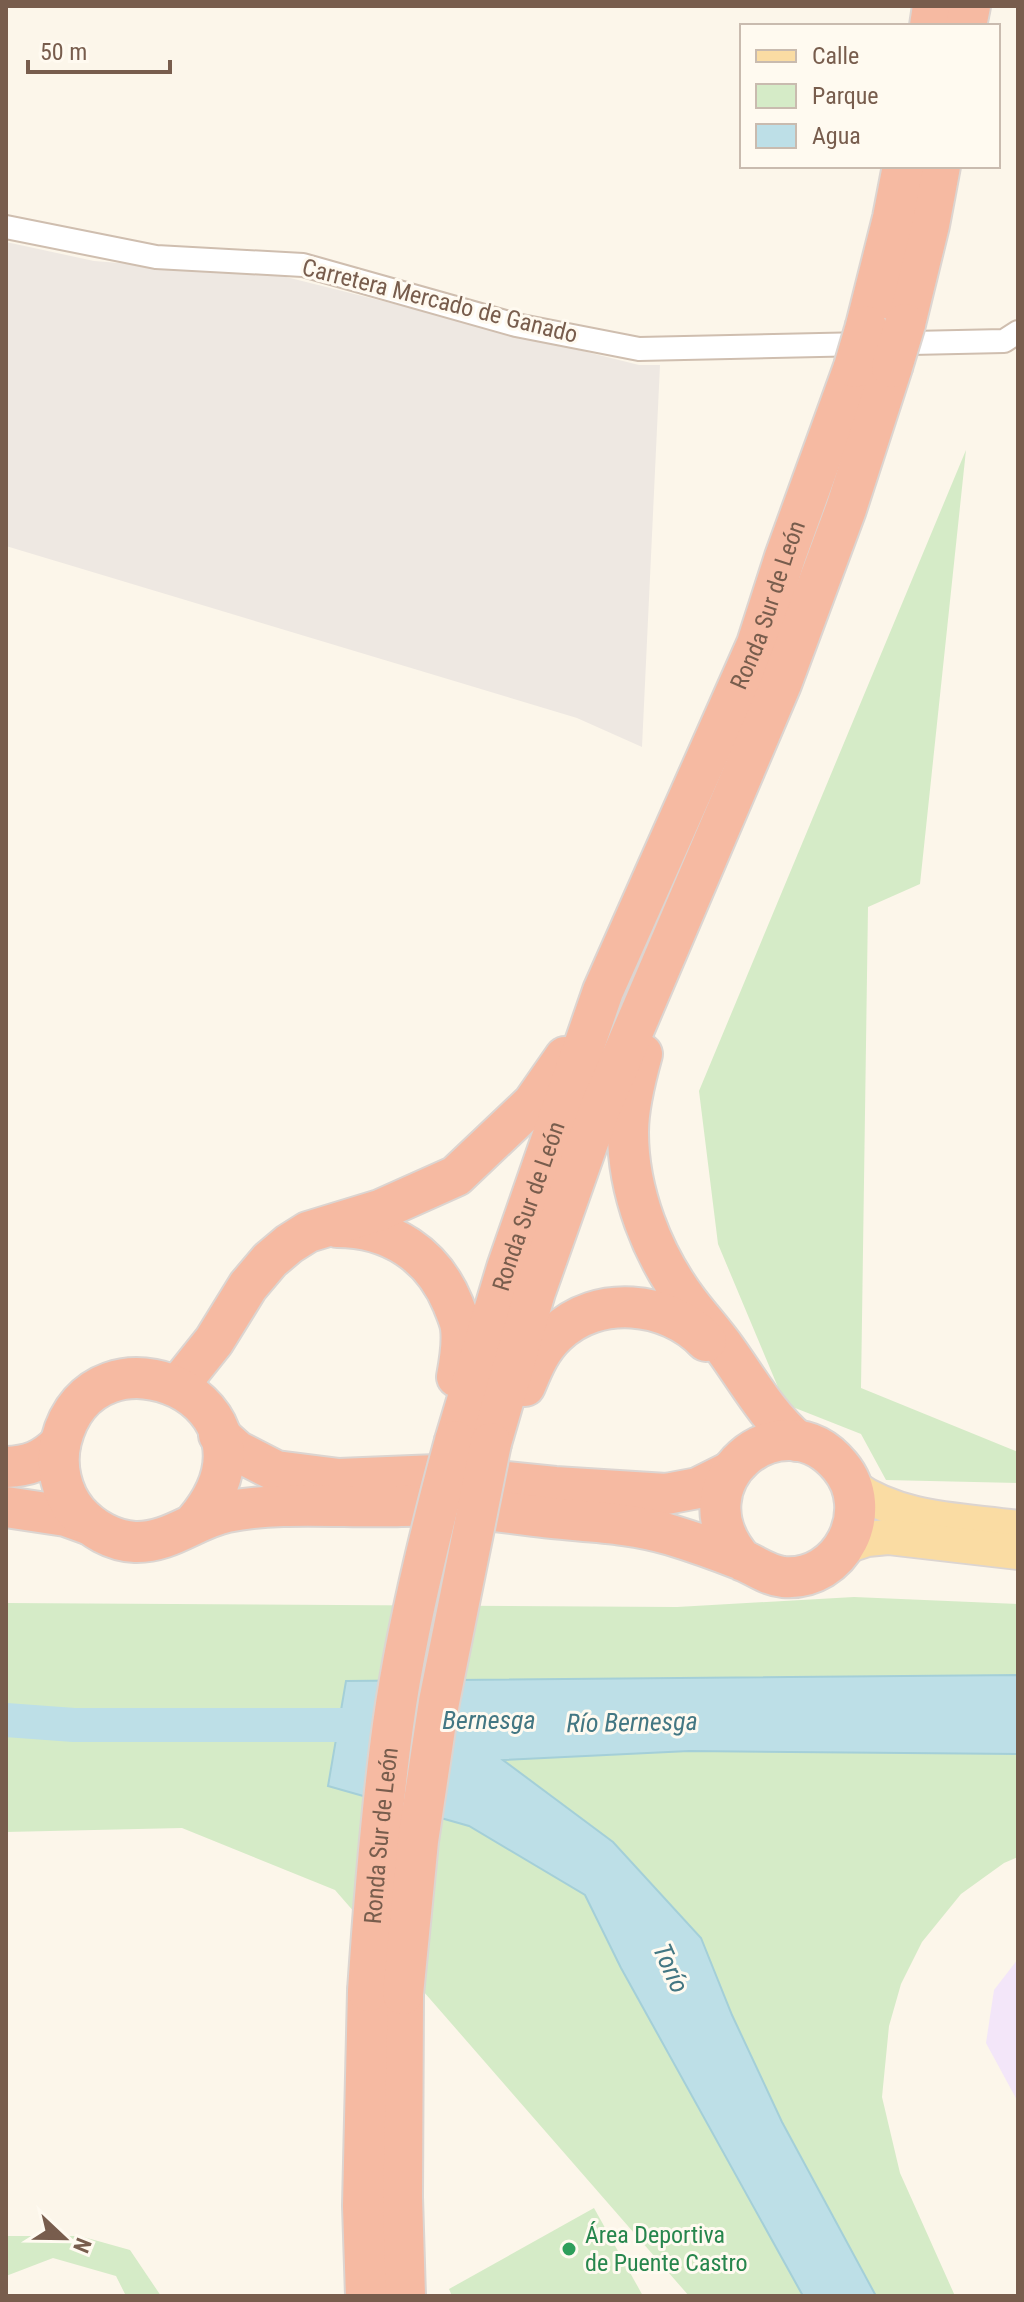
<svg xmlns="http://www.w3.org/2000/svg" width="1024" height="2302" font-family="'Roboto Condensed',sans-serif">
	<style>
		.industrial { fill: #eee8e2 }
		.education { fill: #f3e6f9 }
		.green { fill: #d5ebc7 }
		.water { fill: #bddfe7; stroke: #a4cfd8; stroke-width: 2 }
		.lines { fill: none; stroke-linecap: round; stroke-linejoin: round }
		.river { stroke: #bddfe7; stroke-width: 34 }
		.street-casing { stroke: #cfbeaf; stroke-width: 26 }
		.primary-casing { stroke: #dcd5d1; stroke-width: 38 }
		.highway-casing { stroke: #dcd5d1; stroke-width: 44 }
		.street { stroke: #fff; stroke-width: 22 }
		.primary { stroke: #fadca3; stroke-width: 34 }
		.highway { stroke: #f6baa2; stroke-width: 40 }
		.highway-bridge-casing { stroke: #dcd5d1; stroke-width: 44; stroke-linecap: butt }
		.highway-bridge { stroke: #f6baa2; stroke-width: 40 }
		.leisure-dot { fill: #2e9e5b; stroke: #fffaf0; stroke-width: 3 }
		.labels { text-anchor: middle; stroke-width: 6; stroke-linejoin: round; paint-order: stroke }
		.street-label { font-size: 24px; fill: #785d4d; stroke: #fffaf0 }
		.leisure-label { font-size: 24px; fill: #27864d; stroke: #fffaf0; text-anchor: start }
		.water-label { font-size: 26px; font-style: italic; fill: #437783; stroke: #fffaf0 }
	</style>
	<rect width="100%" height="100%" fill="#fcf6ea"/>
	<polygon class="industrial" points="6,242 94,261 282,276 639,365 660,365 642,747 577,718 6,546"/>
	<polygon class="education" points="1018,1959 1018,2102 986,2043 994,1990"/>
	<g class="green">
		<polygon points="966,450 920,884 868,907 861,1388 1018,1452 1018,1483 886,1480 861,1434 785,1404 718,1244 699,1091"/>
		<polygon points="854,1597 1018,1604 1018,1857 1004,1863 961,1894 922,1942 901,1984 889,2026 882,2097 900,2173 955,2296 689,2296 335,1890 182,1828 6,1832 6,1603 677,1607"/>
		<polygon points="594,2208 643,2296 452,2296 449,2289"/>
		<polygon points="6,2236 80,2236 130,2250 161,2296 126,2296 116,2276 53,2258 6,2276"/>
	</g>
	<polygon class="water" points="1018,1675 1018,1754 689,1751 503,1760 613,1842 701,1938 732,2015 782,2122 876,2296 803,2296 621,1968 585,1895 469,1826 328,1786 346,1681"/>
	<g class="lines">
		<polyline class="river" points="6,1720 74,1725 386,1725"/>
		<defs>
			<polyline id="street" points="6,227 156,257 303,265 516,325 639,349 1004,341 1018,332"/>
			<g id="primary">
				<path d="M853,1487C901,1521 962,1520 1018,1528"/>
				<polyline points="846,1546 867,1539 888,1537 1018,1552"/>
			</g>
			<g id="highway">
				<polyline points="930,26 933,6"/>
				<polyline points="966,26 970,6"/>
				<polyline points="905,324 929,225 940,166"/>
				<polyline points="866,326 893,218 903,166"/>
				<path d="M642,1054C635,1079 628,1106 628,1132C628,1192 652,1254 688,1302C700,1318 714,1333 726,1350C749,1382 767,1415 797,1441"/>
				<path d="M337,1227C391,1227 433,1255 453,1304C456,1312 460,1320 461,1328C463,1344 460,1361 457,1377"/>
				<polyline points="178,1386 214,1341 248,1286 270,1260 289,1244 308,1232 380,1210 456,1176 533,1103 565,1057"/>
				<path d="M525,1386C533,1367 540,1349 556,1334C597,1294 668,1301 706,1341"/>
				<polyline points="219,1435 237,1451 276,1471 339,1479 437,1475 555,1487 666,1494 698,1488 730,1472"/>
				<path id="s1" d="M455,1441L507,1268L603,991L757,644L785,557L854,367"/>
				<polyline points="491,1443 535,1292 599,1111 781,684 846,509 892,367"/>
				<path d="M6,1467C29,1466 43,1461 60,1444"/>
				<polyline points="6,1507 66,1516 88,1524"/>
				<path d="M195,1522C298,1401 93,1313 61,1441C55,1465 61,1493 77,1512C92,1529 113,1541 135,1542C170,1543 194,1519 227,1512C277,1501 348,1508 401,1506C451,1504 501,1512 551,1518C591,1522 632,1523 671,1535C694,1542 719,1551 742,1560C756,1566 767,1575 783,1577C842,1582 877,1510 840,1466C782,1395 673,1483 743,1561"/>
				<polyline points="403,1994 402,2197 405,2296"/>
				<polyline points="366,2296 363,2206 368,1991"/>
			</g>
		</defs>
		<use href="#street" class="street-casing"/>
		<use href="#primary" class="primary-casing"/>
		<use href="#highway" class="highway-casing"/>
		<use href="#street" class="street"/>
		<use href="#primary" class="primary"/>
		<use href="#highway" class="highway"/>
		<defs>
			<g id="highway-bridge">
				<polyline points="854,367 866,326"/>
				<polyline points="892,367 905,324"/>
				<path id="s2" d="M368,1991C374,1902 381,1813 393,1725C406,1630 430,1533 455,1441"/>
				<polyline points="403,1994 418,1841 439,1702 491,1443"/>
			</g>
		</defs>
		<use href="#highway-bridge" class="highway-bridge-casing"/>
		<use href="#highway-bridge" class="highway-bridge"/>
	</g>
	<circle class="leisure-dot" cx="569" cy="2249" r="8"/>
	<g class="labels">
		<g class="street-label">
			<text transform="translate(440 301) rotate(14)" y="8">Carretera Mercado de Ganado</text>
			<text dy="8" stroke="none"><textPath href="#s1" startOffset="894">Ronda Sur de León</textPath></text>
			<text dy="8" stroke="none"><textPath href="#s1" startOffset="246">Ronda Sur de León</textPath></text>
			<text dy="8" stroke="none"><textPath href="#s2" startOffset="156">Ronda Sur de León</textPath></text>
		</g>
		<g class="leisure-label">
			<text x="585" y="2243">Área Deportiva<tspan x="585" dy="28">de Puente Castro</tspan></text>
		</g>
		<g class="water-label">
			<text x="489" y="1729">Bernesga</text>
			<text transform="translate(632 1722) rotate(-1)" y="9">Río Bernesga</text>
			<text transform="translate(671 1968) rotate(66)" y="9">Torío</text>
		</g>
	</g>
	<rect width="1024" height="2302" fill="none" stroke="#785d4d" stroke-width="16"/>
	<rect x="740" y="24" width="260" height="144" fill="#fffaf0" stroke="#c9bbaf" stroke-width="2"/>
	<rect x="756" y="50" width="40" height="12" fill="#fadca3" stroke="#c9bbaf" stroke-width="2"/>
	<text x="812" y="64" font-size="24" fill="#785d4d">Calle</text>
	<rect x="756" y="84" width="40" height="24" fill="#d5ebc7" stroke="#c9bbaf" stroke-width="2"/>
	<text x="812" y="104" font-size="24" fill="#785d4d">Parque</text>
	<rect x="756" y="124" width="40" height="24" fill="#bddfe7" stroke="#c9bbaf" stroke-width="2"/>
	<text x="812" y="144" font-size="24" fill="#785d4d">Agua</text>
	<g transform="translate(64 2238) rotate(112)" stroke="#fffaf0" stroke-width="6" paint-order="stroke">
	<path d="M0-6L14 30L0 20L-14 30Z" fill="#785d4d"/>
	<text y="-12" font-size="22" font-weight="bold" text-anchor="middle" fill="#785d4d">N</text>
	</g>
	<path d="M28 60v12h142v-12" fill="none" stroke="#785d4d" stroke-width="4"/>
	<text x="40" y="60" font-size="24" fill="#785d4d" stroke="#fffaf0" stroke-width="6" paint-order="stroke">50 m</text>
</svg>
